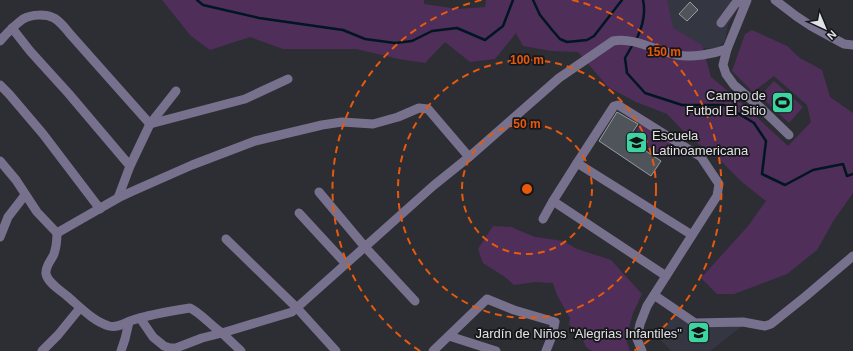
<svg xmlns="http://www.w3.org/2000/svg" width="853" height="351" font-family="Helvetica,sans-serif">
	<style>
		.built { fill: #343642 }
		.green { fill: #502e5a }
		.lines { fill: none; stroke-linecap: round; stroke-linejoin: round }
		.stream { stroke: #001622; stroke-width: 2.5 }
		.building { fill: #4f545a; stroke: #969ca2 }
		.minor { stroke: #78718d; stroke-width: 9 }
		.ring { fill: none; stroke: #e8590c; stroke-width: 2; stroke-dasharray: 7 5 }
		.labels { text-anchor: middle; stroke-width: 3.5; stroke-linejoin: round; paint-order: stroke }
		.poi-label { font-size: 13px; fill: #e1e2e6; stroke: #161619; text-anchor: end }
		.centre { fill: #e8590c; stroke: #161619; stroke-width: 2 }
		.ring-label { font-size: 12px; text-anchor: middle; font-weight: bold; fill: #e8590c; stroke: #161619; stroke-width: 3.5; stroke-linejoin: round; paint-order: stroke }
	</style>
	<rect width="100%" height="100%" fill="#2c2e34"/>
	<g class="built">
		<polygon points="665,0 742,0 728,25 725,40 722,44 716,48 706,48 690,51 673,50"/>
		<polygon points="674,313 694,325 745,324 710,351 671,351 659,338"/>
	</g>
	<g class="green">
		<polygon points="162,0 424,0 424,4 458,9 485,7 486,0 667,0 673,28 702,45 711,77 734,96 788,146 811,122 807,105 774,76 753,92 732,71 745,34 752,30 787,46 800,58 822,70 830,97 853,113 853,193 834,220 817,250 787,274 734,294 717,294 701,278 748,226 766,201 743,183 717,157 689,137 667,114 636,102 608,87 578,52 552,51 523,46 516,33 495,59 470,62 445,42 425,63 399,59 356,49 283,49 250,37 210,50 191,36"/>
		<polygon points="774,81 803,107 789,123 760,96"/>
		<polygon points="642,123 674,144 664,157 633,136"/>
		<polygon points="493,226 511,227 535,237 563,241 577,249 611,260 642,294 633,313 626,340 630,351 592,351 586,347 580,332 569,325 570,318 557,295 553,283 535,282 514,285 505,277 483,263 478,249"/>
	</g>
	<g class="lines">
		<g class="stream">
			<polyline points="197,0 203,5 259,18 343,30 365,39 395,43 412,41 432,31 457,28 485,40 503,26 513,0"/>
			<polyline points="533,0 540,15 553,31 560,39 567,42 587,40 594,36 622,0"/>
			<path d="M636,40C642,28 646,13 643,0"/>
			<polyline points="633,44 625,58 627,73 645,93 682,105 724,105 754,123 766,141 762,174 785,185 813,170 843,164 847,176 853,174"/>
		</g>
	</g>
	<g class="building">
		<polygon points="690,2 698,10 687,21 679,14"/>
		<polygon points="617,112 638,124 628,139 661,161 651,176 599,141"/>
	</g>
	<g class="lines">
		<g class="minor">
			<polyline points="747,0 727,49 723,65 726,74 734,85 761,108 789,135"/>
			<polyline points="775,0 796,16 811,26 844,44 853,45"/>
			<polyline points="721,23 735,4 743,0"/>
			<polyline points="12,28 30,51 69,94 130,166"/>
			<path d="M0,41C7,33 15,25 23,19C32,14 46,14 54,18C61,22 65,28 70,34L150,124L245,99L288,79"/>
			<polyline points="0,85 9,94 43,134 100,209"/>
			<path d="M0,161L16,180L37,212L57,233C57,240 56,248 54,254C51,261 45,266 46,274C48,283 60,290 67,296C80,307 93,321 109,326C117,328 123,324 130,321C148,315 170,311 190,308C202,314 210,325 222,333L292,312L433,186L469,157"/>
			<polyline points="577,163 692,235"/>
			<polyline points="319,192 365,247 415,301"/>
			<polyline points="118,198 130,166 150,124 176,91"/>
			<polyline points="553,201 666,276"/>
			<polyline points="299,213 346,264"/>
			<polyline points="543,219 553,201 577,163 614,106 618,105 701,157 719,184 717,196 647,306 640,324 637,339 642,351"/>
			<path d="M57,233L118,198L133,191L192,165L255,141L322,125L342,122L373,124L398,117L419,108L428,109L469,157L559,78L613,41C634,37 657,51 677,55C692,58 713,54 727,49"/>
			<polyline points="0,237 8,217 25,195"/>
			<polyline points="226,239 297,308 336,351"/>
			<polyline points="654,295 695,323 743,322 765,326 771,324 806,296 853,256"/>
			<polyline points="140,318 153,337 164,346 170,348 176,348 202,338 222,333 241,351"/>
			<polyline points="449,336 496,351"/>
			<polyline points="42,351 58,335 80,308"/>
			<polyline points="121,351 125,339 129,322"/>
			<polyline points="433,351 487,299 514,310 555,322 552,336 546,351"/>
		</g>
	</g>
	<g class="ring">
		<circle cx="527" cy="189" r="65"/>
		<circle cx="527" cy="189" r="129"/>
		<path d="M420 351A194 194 0 0 1 482 0M572 0A194 194 0 0 1 634 351"/>
	</g>
	<defs>
		<symbol id="stadium-square" viewBox="-11 -11 22 22"><rect x="-9" y="-9" width="18" height="18" rx="4" fill="#3ed4a2" stroke="#161619"/><path d="M0-5a6.5 5 0 1 0 0 10a6.5 5 0 1 0 0-10ZM-3.5-1.8h7v3.6h-7Z" fill="#111"/></symbol>
		<symbol id="school-square" viewBox="-11 -11 22 22"><rect x="-9" y="-9" width="18" height="18" rx="4" fill="#3ed4a2" stroke="#161619"/><path d="M0-5L7-2L0 1L-7-2ZM-4 1L0 2.5L4 1V4Q0 6-4 4Z" fill="#111"/></symbol>
	</defs>
	<g fill-rule="evenodd">
		<use href="#stadium-square" x="770" y="90" width="25" height="25"/>
		<use href="#school-square" x="624" y="130" width="25" height="25"/>
		<use href="#school-square" x="686" y="320" width="25" height="25"/>
	</g>
	<g class="labels">
		<g class="poi-label">
			<text x="766" y="100">Campo de<tspan x="766" dy="15">Futbol El Sitio</tspan></text>
			<text x="652" y="140" text-anchor="start">Escuela<tspan x="652" dy="15">Latinoamericana</tspan></text>
			<text x="682" y="338">Jardín de Niños "Alegrias Infantiles"</text>
		</g>
	</g>
	<circle cx="527" cy="189" r="6" class="centre"/>
	<g class="ring-label">
		<text x="664" y="56">150 m</text>
		<text x="527" y="64">100 m</text>
		<text x="527" y="128">50 m</text>
	</g>
	<g transform="translate(825 28) rotate(136)" stroke="#161619" stroke-width="3" paint-order="stroke">
	<path d="M0-3L7 15L0 10L-7 15Z" fill="#e1e2e6"/>
	<text y="-6" font-size="11" font-weight="bold" text-anchor="middle" fill="#e1e2e6">N</text>
	</g>
</svg>
